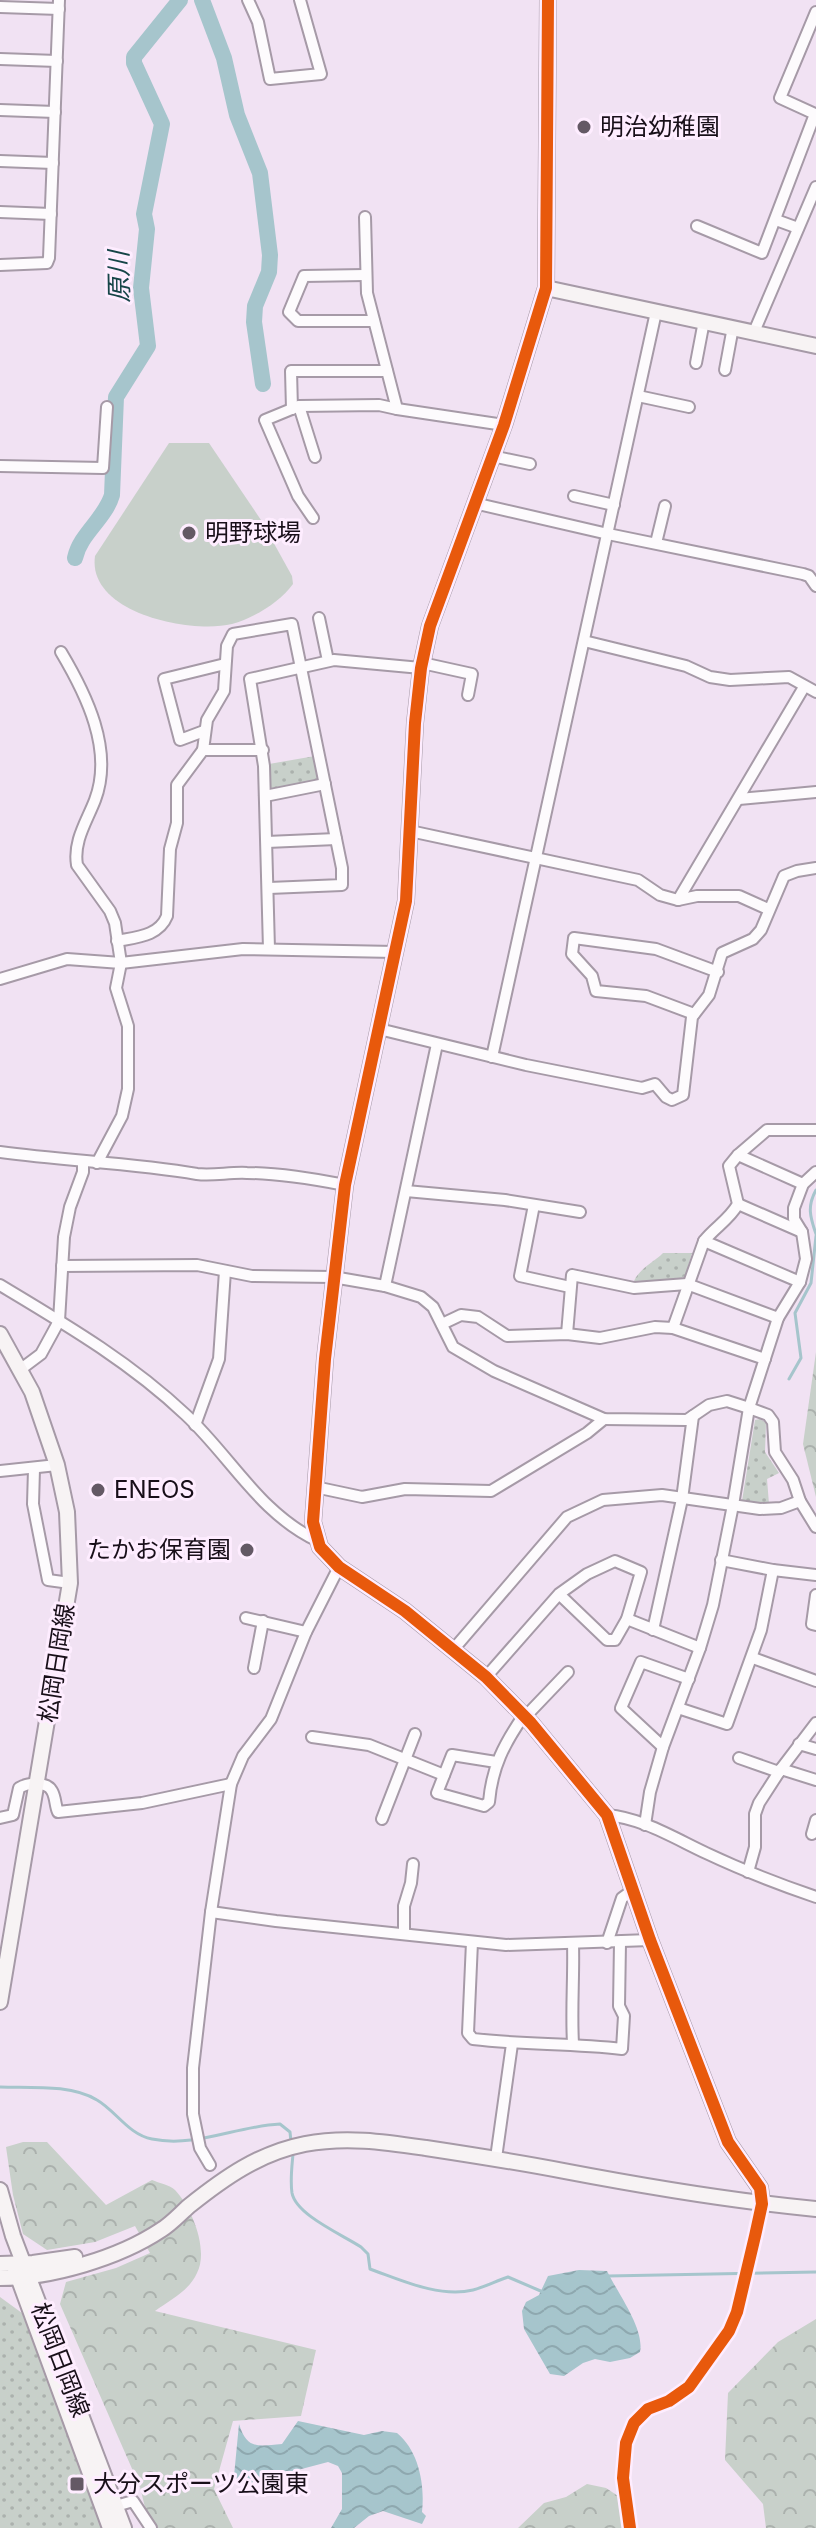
<svg xmlns="http://www.w3.org/2000/svg" width="816" height="2528" font-family="Inter,'Noto Sans JP',sans-serif">
	<style>
		.grass { fill: #c8d0ca }
		.forest { fill: url(#forest-crowns) }
		.park { fill: url(#park-dots) }
		.water { fill: url(#water-waves) }
		.lines { fill: none; stroke-linecap: round; stroke-linejoin: round }
		.stream { stroke: #a6c5cc; stroke-width: 3 }
		.river { stroke: #a6c5cc; stroke-width: 16 }
		.street-casing { stroke: #a69aa7; stroke-width: 14 }
		.secondary-casing { stroke: #a69aa7; stroke-width: 18 }
		.street { stroke: #fdfbfd; stroke-width: 10 }
		.secondary { stroke: #f7f3f4; stroke-width: 14 }
		.cycleway-casing { stroke: #feedff; stroke-width: 17 }
		.cycleway { stroke: #e8590c; stroke-width: 12 }
		.poi-dot { fill: #645965; stroke: #feedff; stroke-width: 3 }
		.labels { text-anchor: middle; stroke-width: 6; stroke-linejoin: round; paint-order: stroke }
		.poi-label { font-size: 24px; fill: #180f19; stroke: #feedff; text-anchor: start }
		.street-label { font-size: 24px; fill: #180f19; stroke: #feedff }
		.water-label { font-size: 26px; font-style: italic; fill: #164548; stroke: #feedff }
	</style>
	<defs>
		<pattern id="forest-crowns" width="20" height="18" patternUnits="userSpaceOnUse" patternTransform="scale(2)"><rect width="20" height="18" fill="#c8d0ca"/><path d="M2 6a3 3 0 1 1 6 0M12 15a3 3 0 1 1 6 0" fill="none" stroke="#abb1ad"/></pattern>
		<pattern id="park-dots" width="8" height="8" patternUnits="userSpaceOnUse" patternTransform="scale(2)"><rect width="8" height="8" fill="#c8d0ca"/><path d="M2 2h.1M6 6h.1" fill="none" stroke="#abb1ad" stroke-width="1.8" stroke-linecap="round"/></pattern>
		<pattern id="water-waves" width="16" height="10" patternUnits="userSpaceOnUse" patternTransform="scale(2)"><rect width="16" height="10" fill="#a6c5cc"/><path d="M0 5q4-4 8 0t8 0" fill="none" stroke="#8ea8af"/></pattern>
	</defs>
	<rect width="100%" height="100%" fill="#f1e2f3"/>
	<path class="grass" d="M169,443H209L261,520L292,576L293,584C280,602 254,618 232,624C190,634 87,613 95,556Z"/>
	<g class="forest">
		<polygon points="816,1352 816,1497 803,1444"/>
		<path d="M23,2142H47L106,2205L152,2180C159,2183 170,2185 175,2190C192,2208 209,2250 197,2273C189,2291 170,2300 155,2311L316,2350L301,2416L233,2421L214,2489L233,2528H150L140,2487L60,2304L66,2282L116,2268L150,2253L135,2226L95,2242L47,2250L23,2234L13,2195L6,2147Z"/>
		<polygon points="816,2319 816,2528 766,2528 763,2504 725,2460 728,2393 778,2342"/>
		<polygon points="587,2484 606,2488 621,2498 628,2528 518,2528 544,2503 566,2497"/>
	</g>
	<g class="park">
		<polygon points="315,756 318,782 272,791 269,789 269,764"/>
		<path d="M663,1253H692L685,1276L678,1280L634,1281C640,1268 653,1263 663,1253Z"/>
		<polygon points="760,1419 766,1423 765,1452 779,1473 767,1479 769,1504 742,1501 755,1420"/>
		<polygon points="0,2297 22,2313 104,2528 0,2528"/>
	</g>
	<g class="water">
		<path d="M579,2270L607,2271C617,2292 645,2329 640,2352L630,2358L610,2362L595,2359L583,2363L564,2376L550,2374L524,2329L522,2311L526,2302L539,2295L548,2276Z"/>
		<path d="M298,2421L364,2435L382,2431L397,2433C419,2451 425,2485 422,2512L426,2516L422,2524L383,2511L369,2516L354,2528H331L342,2509V2473L338,2466L328,2462L294,2471L281,2481L254,2484L240,2482L234,2476L239,2424C247,2450 258,2446 282,2444Z"/>
	</g>
	<g class="lines">
		<g class="stream">
			<path d="M816,1190C807,1206 810,1217 816,1234"/>
			<polyline points="789,1379 801,1358 795,1313 811,1283 816,1236"/>
			<path d="M0,2087C30,2088 71,2084 97,2100C116,2111 129,2135 152,2139C195,2148 237,2126 280,2124L290,2132L291,2142"/>
			<path d="M293,2154C292,2166 290,2180 292,2193C296,2215 343,2235 361,2247L368,2254L370,2269C401,2280 439,2298 473,2290C485,2287 496,2281 508,2277L543,2292"/>
			<polyline points="608,2276 816,2272"/>
		</g>
		<g class="river">
			<polyline points="202,0 224,58 237,115 260,173 270,255 269,272 255,306 254,322 263,384"/>
			<path d="M75,558C80,534 105,519 112,495L116,397L148,346L141,288L147,229L144,214L162,124L134,63V57L180,0"/>
		</g>
		<defs>
			<g id="street">
				<polyline points="248,0 258,22 270,79 321,74 300,0"/>
				<polyline points="0,7 59,9"/>
				<polyline points="0,59 57,61"/>
				<polyline points="0,110 55,112"/>
				<polyline points="0,161 53,163"/>
				<polyline points="0,212 51,214"/>
				<polyline points="365,217 367,293 397,409"/>
				<polyline points="776,220 798,228"/>
				<polyline points="697,226 762,253 815,114 780,98 816,12"/>
				<polyline points="0,265 47,263 49,258 59,0"/>
				<polyline points="365,275 304,276 289,312 298,321 374,321"/>
				<polyline points="754,332 816,187"/>
				<polyline points="696,363 704,321"/>
				<polyline points="725,370 733,327"/>
				<polyline points="638,396 689,407"/>
				<polyline points="299,406 315,457"/>
				<polyline points="292,409 291,371 387,371"/>
				<polyline points="492,456 530,464"/>
				<polyline points="0,466 103,468 107,407"/>
				<polyline points="574,496 614,505"/>
				<polyline points="474,503 608,534 803,574 809,576 816,586"/>
				<polyline points="313,518 298,496 265,420 299,406 379,405 397,409 504,425"/>
				<polyline points="656,543 665,506"/>
				<polyline points="319,618 327,656"/>
				<polyline points="584,641 686,666 710,677 730,680 789,677 816,692"/>
				<path d="M61,652C86,694 114,750 95,800C87,821 73,841 77,865L110,911L115,923L121,963L116,988L128,1026V1089L122,1116L97,1163"/>
				<polyline points="422,663 472,674 468,695"/>
				<polyline points="204,731 180,740 164,679 225,664"/>
				<polyline points="203,750 207,720 224,691 227,646 233,634 292,624 342,868 342,885 269,888"/>
				<polyline points="265,796 325,784"/>
				<polyline points="739,799 816,792"/>
				<polyline points="410,831 638,880 660,895 678,900 697,896 739,896 768,909"/>
				<polyline points="267,842 336,839"/>
				<polyline points="678,900 804,687"/>
				<path d="M117,941C137,937 159,936 167,916L170,849L177,823V785L203,750H263"/>
				<polyline points="269,949 264,766 250,679 334,660 421,668"/>
				<polyline points="0,979 67,959 121,963 243,949 395,952"/>
				<polyline points="694,1014 646,996 596,991 592,976 572,954 574,938 656,949 718,972"/>
				<polyline points="379,1029 526,1065 642,1088 655,1084 666,1097 672,1100 683,1095 692,1017 709,995 722,953 753,939 761,930 784,876 797,871 816,868"/>
				<polyline points="492,1057 656,312"/>
				<path d="M0,1152C66,1161 132,1163 197,1174C213,1176 230,1172 247,1173C279,1173 313,1179 345,1185"/>
				<polyline points="738,1155 803,1184"/>
				<polyline points="406,1191 505,1200 580,1212"/>
				<polyline points="738,1204 802,1232"/>
				<polyline points="534,1205 520,1276 570,1287"/>
				<polyline points="704,1241 800,1282"/>
				<polyline points="62,1266 197,1265 252,1276 333,1277 385,1286 421,1297 433,1307 453,1347 494,1371 604,1419 687,1420 709,1405 727,1401 749,1408 768,1415 773,1422 775,1452 793,1480 800,1501 816,1527"/>
				<path d="M0,1285C65,1324 130,1362 186,1415C231,1457 260,1514 318,1541"/>
				<polyline points="385,1286 437,1044"/>
				<polyline points="442,1324 461,1315 478,1317 507,1336 567,1334 600,1338 655,1327 673,1328 765,1359"/>
				<path d="M673,1328L704,1241C715,1227 729,1220 738,1204L729,1166L738,1155L767,1130H816"/>
				<polyline points="567,1334 572,1275 634,1288 687,1284 778,1318"/>
				<polyline points="21,1369 41,1354 59,1321 64,1237 70,1207 83,1172 83,1161"/>
				<polyline points="195,1425 219,1359 225,1271"/>
				<polyline points="34,1469 33,1504 48,1580 70,1583"/>
				<polyline points="0,1471 57,1465"/>
				<polyline points="315,1487 362,1497 405,1489 491,1491 587,1433 604,1419"/>
				<polyline points="721,1560 773,1570 816,1575"/>
				<polyline points="816,1595 812,1624 816,1625"/>
				<polyline points="246,1618 306,1632"/>
				<polyline points="627,1619 700,1648"/>
				<polyline points="653,1630 682,1499 693,1416"/>
				<polyline points="452,1651 567,1517 603,1500 662,1495 760,1509 781,1508 800,1501"/>
				<polyline points="753,1658 816,1681"/>
				<polyline points="254,1668 263,1621"/>
				<polyline points="486,1677 559,1594 587,1574 615,1561 641,1572 627,1619 615,1640 607,1640 559,1594"/>
				<polyline points="678,1708 727,1724 761,1630 773,1570"/>
				<polyline points="525,1717 568,1672"/>
				<polyline points="312,1737 369,1745 444,1775"/>
				<polyline points="799,1744 816,1749"/>
				<polyline points="663,1747 621,1708 641,1662 689,1679"/>
				<polyline points="739,1758 779,1772"/>
				<path d="M496,1762L452,1755L437,1793L484,1806L489,1802C492,1767 504,1744 524,1715"/>
				<polyline points="781,1769 816,1780"/>
				<path d="M607,1815C642,1818 674,1838 706,1853C742,1870 778,1884 816,1897"/>
				<path d="M0,1818L13,1815L19,1788C27,1783 47,1781 52,1791C56,1798 55,1806 58,1812L142,1803L231,1784"/>
				<polyline points="382,1819 415,1734"/>
				<polyline points="645,1825 650,1792 663,1747 700,1648 713,1605 733,1505 749,1408 778,1318 800,1282 806,1259 802,1232 794,1219 794,1208 803,1184 816,1172"/>
				<polyline points="812,1834 816,1820"/>
				<polyline points="748,1872 755,1847 755,1814 759,1803 781,1769 816,1723"/>
				<polyline points="211,1912 276,1921 506,1945 650,1940"/>
				<polyline points="404,1934 404,1906 411,1883 413,1864"/>
				<path d="M472,1942L468,2033L473,2039C523,2045 572,2043 622,2049L624,2016L619,2006L620,1943"/>
				<path d="M573,1943C574,1977 571,2009 573,2043"/>
				<polyline points="607,1943 622,1898 633,1890"/>
				<polyline points="496,2158 512,2044"/>
				<polyline points="210,2165 200,2148 193,2114 193,2068 211,1912 231,1784 243,1756 271,1719 306,1632 339,1567"/>
				<polyline points="116,2506 133,2501 151,2528"/>
				<polyline points="630,2528 623,2478 626,2443 634,2423 648,2409 669,2401 689,2387 729,2331 737,2312 762,2204"/>
			</g>
			<g id="secondary">
				<polyline points="548,0 546,288 504,425 430,626 421,668 415,723 406,901 345,1185 325,1359 313,1522 320,1547 339,1567 405,1611 486,1677 531,1723 607,1815 650,1940 728,2142 760,2188 762,2204"/>
				<polyline points="546,288 816,346"/>
				<polyline points="0,1334 32,1392 57,1465 67,1512 70,1583 0,2002"/>
				<polyline points="0,2190 13,2236 124,2528"/>
				<polyline points="0,2264 33,2263 75,2257"/>
				<polyline points="15,2269 110,2528"/>
				<path d="M0,2278C51,2278 119,2258 161,2230C171,2224 180,2214 189,2206C224,2178 259,2153 305,2144C346,2136 385,2142 426,2148C472,2155 518,2162 564,2171C648,2187 731,2201 816,2209"/>
			</g>
		</defs>
		<use href="#street" class="street-casing"/>
		<use href="#secondary" class="secondary-casing"/>
		<use href="#street" class="street"/>
		<use href="#secondary" class="secondary"/>
		<defs>
			<polyline id="cycleway" points="548,0 546,288 504,425 430,626 421,668 415,723 406,901 345,1185 325,1359 313,1522 320,1547 339,1567 405,1611 486,1677 531,1723 607,1815 650,1940 728,2142 760,2188 762,2204 755,2236 737,2312 729,2331 689,2387 669,2401 648,2409 634,2423 626,2443 623,2478 630,2528"/>
		</defs>
		<use href="#cycleway" class="cycleway-casing"/>
		<use href="#cycleway" class="cycleway"/>
	</g>
	<g class="poi-dot">
		<circle cx="584" cy="127" r="8"/>
		<circle cx="189" cy="533" r="8"/>
		<circle cx="98" cy="1490" r="8"/>
		<circle cx="247" cy="1550" r="8"/>
		<rect x="69" y="2476" width="16" height="16" rx="4"/>
	</g>
	<g class="labels">
		<g class="poi-label">
			<text x="600" y="135">明治幼稚園</text>
			<text x="205" y="541">明野球場</text>
			<text x="114" y="1498">ENEOS</text>
			<text x="231" y="1558" text-anchor="end">たかお保育園</text>
			<text x="93" y="2492">大分スポーツ公園東</text>
		</g>
		<g class="street-label">
			<text transform="translate(57 1663) rotate(-81)" y="8">松岡日岡線</text>
			<text transform="translate(60 2360) rotate(69)" y="8">松岡日岡線</text>
		</g>
		<g class="water-label">
			<text transform="translate(119 277) rotate(-91)" y="9">原川</text>
		</g>
	</g>
</svg>
